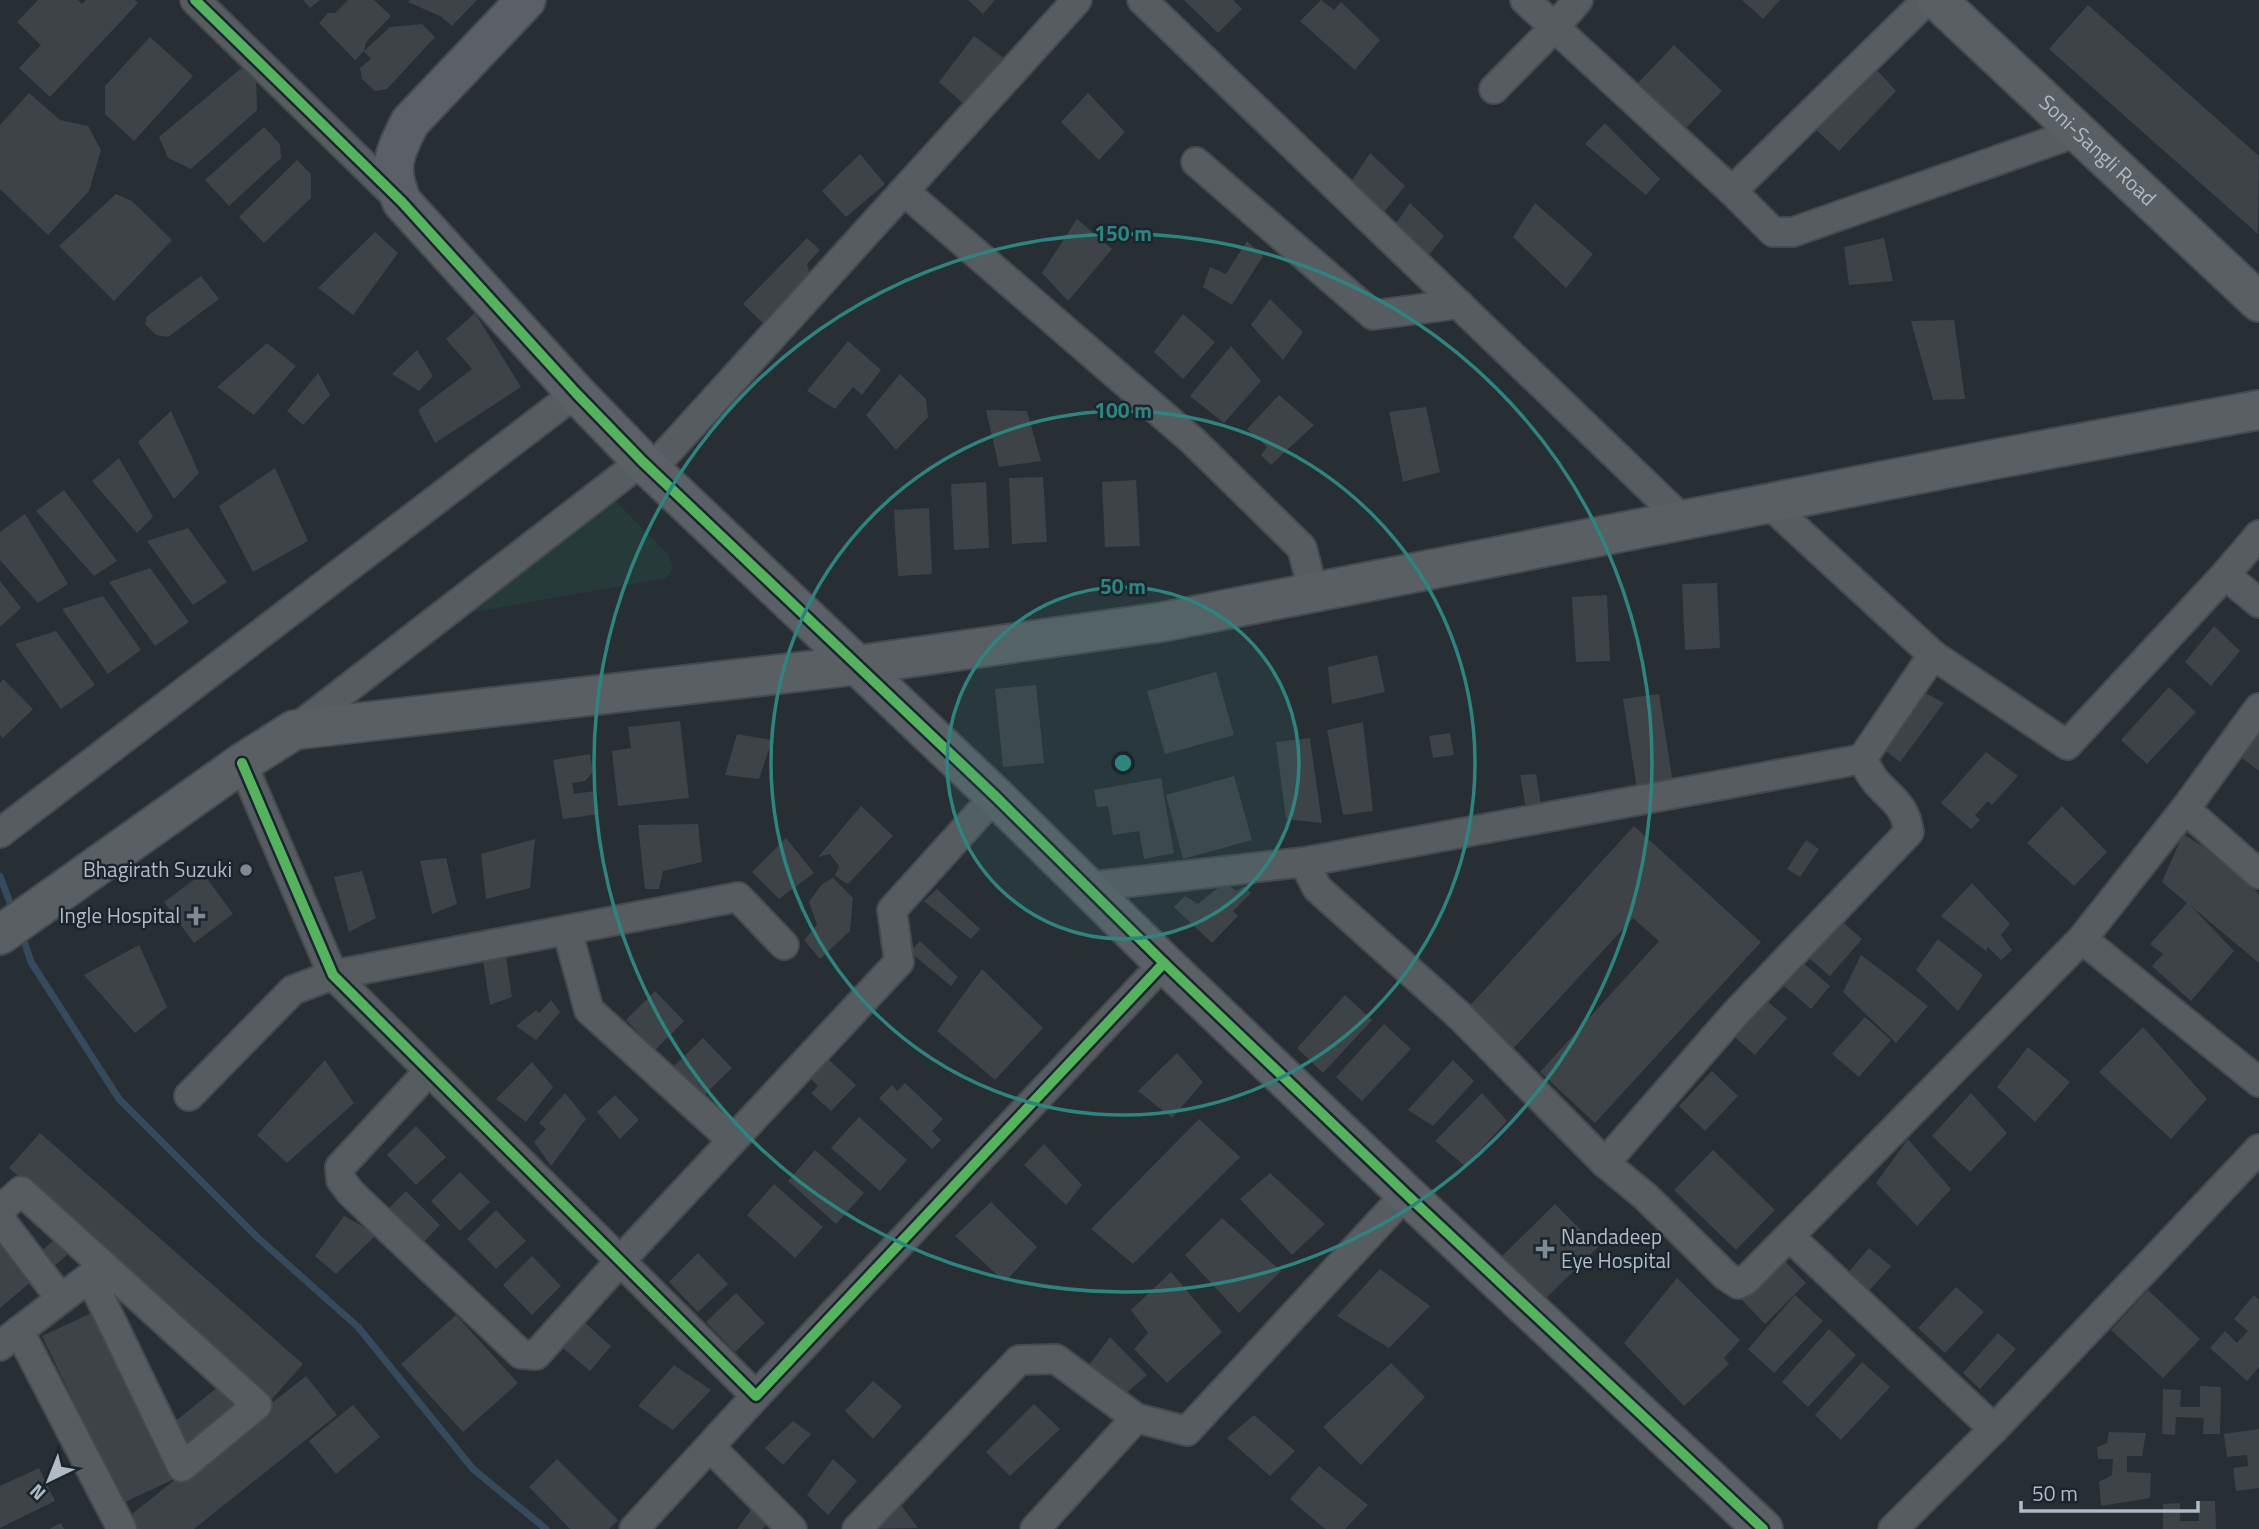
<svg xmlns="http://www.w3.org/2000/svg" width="2259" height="1529" font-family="'Titillium Web',sans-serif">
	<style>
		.green { fill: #253a39 }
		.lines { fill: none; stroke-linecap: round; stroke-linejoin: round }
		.stream { stroke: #354a5c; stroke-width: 7 }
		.building { fill: #3e4348 }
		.street-casing { stroke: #454a4f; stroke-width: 32 }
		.secondary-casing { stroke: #454a4f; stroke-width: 42 }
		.primary-casing { stroke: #444b50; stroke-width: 42 }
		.street { stroke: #575c61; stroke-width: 28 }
		.secondary { stroke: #5a6066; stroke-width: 38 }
		.primary { stroke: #595f63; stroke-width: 38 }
		.cycleway-casing { stroke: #1b252e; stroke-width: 15 }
		.cycleway { stroke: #56b35d; stroke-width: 10 }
		.ring { fill: none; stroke: #2f847f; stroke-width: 3.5 }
		.poi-dot { fill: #808a92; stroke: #1b252e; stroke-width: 2.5 }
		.labels { text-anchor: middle; stroke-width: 5; stroke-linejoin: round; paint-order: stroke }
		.street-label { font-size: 21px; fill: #b0bbc5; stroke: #1b252e }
		.poi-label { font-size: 21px; fill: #b0bbc5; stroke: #1b252e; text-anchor: end }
		.centre { fill: #2f847f; stroke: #1b252e; stroke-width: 3.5 }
		.ring-label { font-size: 21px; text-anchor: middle; font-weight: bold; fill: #2f847f; stroke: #1b252e; stroke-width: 5; stroke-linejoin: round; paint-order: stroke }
	</style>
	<rect width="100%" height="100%" fill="#272e34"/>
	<polygon class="green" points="612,497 669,555 673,568 666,578 442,618"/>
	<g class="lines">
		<g class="stream">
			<polyline points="0,876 13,911"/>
			<polyline points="21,932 31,962 119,1099 257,1237 358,1327 473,1469 546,1529"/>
		</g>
	</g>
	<g class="building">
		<polygon points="38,0 78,0 82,4 86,0 135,0 138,3 50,97 19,68 41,45 17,22"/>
		<polygon points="303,0 320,0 310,8"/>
		<polygon points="348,0 374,0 391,16 366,42 364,51 355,60 319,23 328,13 335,13"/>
		<polygon points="410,0 477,0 452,26 440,16 408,2"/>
		<polygon points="968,0 995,0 983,14"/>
		<polygon points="1184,0 1233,0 1242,9 1218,33"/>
		<polygon points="1321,0 1334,10 1341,2 1380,40 1355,70 1300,21"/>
		<polygon points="1742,0 1780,0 1763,19"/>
		<polygon points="2088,5 2259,156 2258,234 2049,49"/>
		<polygon points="422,24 435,37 387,89 375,91 362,79 360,68 371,59 364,51 390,27"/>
		<polygon points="974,36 1012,64 974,113 939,82"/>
		<polygon points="150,37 193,76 134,141 105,114 105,86"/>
		<polygon points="1674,45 1722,91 1686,128 1638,83"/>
		<polygon points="1867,59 1896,91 1839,151 1813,127"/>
		<polygon points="245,65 256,79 257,110 191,169 168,158 159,137"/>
		<polygon points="29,93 60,120 88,126 101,150 89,191 48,235 0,189 0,125"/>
		<polygon points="1088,93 1125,132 1099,160 1061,122"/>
		<polygon points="1605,123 1660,179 1646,195 1585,144"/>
		<polygon points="264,127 280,144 281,158 229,206 205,180"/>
		<polygon points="1370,153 1405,186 1385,211 1349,185"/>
		<polygon points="860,154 885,184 846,217 822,191"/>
		<polygon points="297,160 311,174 311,198 264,243 239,217"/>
		<polygon points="116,194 132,201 172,240 114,301 59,246"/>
		<polygon points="1410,203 1444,236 1424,261 1388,235"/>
		<polygon points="1535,203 1593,254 1566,288 1513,237"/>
		<polygon points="1077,219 1112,249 1068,301 1042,273"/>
		<polygon points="375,232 398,253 353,315 318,288"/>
		<polygon points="807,238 820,250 807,264 812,283 769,329 743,304"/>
		<polygon points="1884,238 1893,281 1849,285 1844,247"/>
		<polygon points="1247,241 1263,256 1232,305 1203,287 1210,267 1226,274"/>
		<polygon points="201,276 219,299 168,337 156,335 145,324 147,316"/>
		<polygon points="1270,299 1303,332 1283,360 1251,325"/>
		<polygon points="475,313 521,387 435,443 418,410 472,369 446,339"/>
		<polygon points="1183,314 1215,342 1183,379 1154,352"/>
		<polygon points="1954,320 1965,399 1933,400 1911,321"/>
		<polygon points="848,341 881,370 862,395 853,387 835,409 807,391"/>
		<polygon points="267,343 296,366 254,415 217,387"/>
		<polygon points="1231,346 1261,381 1224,423 1190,396"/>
		<polygon points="417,350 433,376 419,391 392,374"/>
		<polygon points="318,373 330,395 303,425 287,411"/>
		<polygon points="900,374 926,399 928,417 896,450 866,415"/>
		<polygon points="1279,395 1314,425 1271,465 1261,455 1267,447 1247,429"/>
		<polygon points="1426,407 1440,472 1403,482 1389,412"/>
		<polygon points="986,410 1027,411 1041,461 999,467"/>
		<polygon points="171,411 199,473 174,499 138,442"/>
		<polygon points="119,458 153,517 137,533 92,481"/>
		<polygon points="275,468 308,541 253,572 219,506"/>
		<polygon points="1043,477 1047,542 1012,544 1009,478"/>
		<polygon points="1136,480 1140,546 1105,547 1102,482"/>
		<polygon points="986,482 989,548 954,550 951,484"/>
		<polygon points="64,490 117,561 94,576 36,511"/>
		<polygon points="929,508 932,574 898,576 894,510"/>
		<polygon points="25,514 68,584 38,603 0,560 0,532"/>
		<polygon points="188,528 227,582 193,605 147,541"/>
		<polygon points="150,568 189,622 155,646 109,582"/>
		<polygon points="0,581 21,608 0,627"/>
		<polygon points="1717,583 1720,648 1685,650 1682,584"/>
		<polygon points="1607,595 1610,661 1576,662 1572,597"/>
		<polygon points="103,596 141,650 108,674 62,609"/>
		<polygon points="2214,626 2240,651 2211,686 2185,662"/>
		<polygon points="56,631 95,685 61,709 15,644"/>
		<polygon points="1377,655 1385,692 1332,704 1328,667"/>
		<polygon points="1216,672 1234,735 1165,754 1147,691"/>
		<polygon points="3,679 33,709 3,738 0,735 0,683"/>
		<polygon points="1036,685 1044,763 1003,767 995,689"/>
		<polygon points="2169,687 2196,712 2147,764 2121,740"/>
		<polygon points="1918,689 1944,703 1900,762 1878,745"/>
		<polygon points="1659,694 1673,783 1637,789 1623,699"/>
		<polygon points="680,721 689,798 618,806 612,751 631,748 628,727"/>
		<polygon points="1363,722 1373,811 1343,815 1327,730"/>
		<polygon points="2259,725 2259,771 2238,755"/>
		<polygon points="1450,733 1454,755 1433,758 1429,736"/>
		<polygon points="737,734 772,740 759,779 725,775"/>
		<polygon points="1310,738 1322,823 1286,819 1276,742"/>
		<polygon points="1986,752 2018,776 1992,805 1988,801 1975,815 1980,820 1971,829 1941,803"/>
		<polygon points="590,754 593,772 585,781 572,783 574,794 595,791 599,814 563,819 553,760"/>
		<polygon points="1536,774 1541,805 1526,808 1520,775"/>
		<polygon points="1234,776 1252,840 1183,859 1166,795"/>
		<polygon points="1161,778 1174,853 1144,859 1139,831 1113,835 1108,806 1097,807 1094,790"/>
		<polygon points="861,806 893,836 848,884 835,876 839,866 830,854 818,857"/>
		<polygon points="2062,806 2107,852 2074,886 2027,843"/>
		<polygon points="698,824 702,862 663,871 659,889 645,889 638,825"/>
		<polygon points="1634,826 1761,942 1595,1123 1540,1072 1659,941 1633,918 1511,1051 1466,1010"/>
		<polygon points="2183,834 2238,868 2259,895 2259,963 2191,906 2234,951 2191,1001 2152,966 2163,954 2150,944 2187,903 2162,882"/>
		<polygon points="786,838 814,873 779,899 752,872"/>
		<polygon points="535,839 530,888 486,899 481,854"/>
		<polygon points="1806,840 1819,849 1800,877 1787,869"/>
		<polygon points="446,858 457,904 432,914 420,861"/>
		<polygon points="362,871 376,918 349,932 334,877"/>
		<polygon points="203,873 233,914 194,943 164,902"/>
		<polygon points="833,878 853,898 850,931 820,959 804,940 817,925 809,902 822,884"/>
		<polygon points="1224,883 1237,891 1244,886 1251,893 1233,911 1238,916 1212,943 1174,907 1185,896 1198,904"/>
		<polygon points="1972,883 2010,924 2001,935 2012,950 2001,960 1988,947 1986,951 1941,916"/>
		<polygon points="937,889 980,929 971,939 924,901"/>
		<polygon points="1836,916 1862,939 1830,976 1803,953"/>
		<polygon points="1938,939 1983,975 1958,1011 1916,970"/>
		<polygon points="920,941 958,977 951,986 910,952"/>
		<polygon points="139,945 167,1007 135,1033 84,975"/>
		<polygon points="505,950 512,997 490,1005 482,955"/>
		<polygon points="1861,955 1928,1006 1896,1043 1843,992"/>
		<polygon points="1803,963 1830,986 1811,1009 1784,986"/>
		<polygon points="982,969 1043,1028 995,1080 937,1031"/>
		<polygon points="655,991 684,1021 655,1050 626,1020"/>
		<polygon points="1345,995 1372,1020 1323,1073 1297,1048"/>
		<polygon points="1761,996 1787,1018 1755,1055 1729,1032"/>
		<polygon points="551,1000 560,1012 536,1040 516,1026 536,1010 539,1013"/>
		<polygon points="1865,1017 1891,1040 1859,1077 1832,1054"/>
		<polygon points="1384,1024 1411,1049 1362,1101 1336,1077"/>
		<polygon points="2143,1027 2207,1099 2171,1139 2099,1072"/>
		<polygon points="703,1038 732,1068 702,1097 673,1067"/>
		<polygon points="2028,1047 2070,1082 2035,1122 1997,1087"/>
		<polygon points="1177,1053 1203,1082 1172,1118 1138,1091"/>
		<polygon points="827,1058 856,1085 831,1111 811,1093 818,1086 809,1077"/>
		<polygon points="325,1060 354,1103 287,1163 257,1135"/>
		<polygon points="1453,1060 1474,1081 1433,1126 1408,1110"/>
		<polygon points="532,1062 553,1087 526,1122 496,1099"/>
		<polygon points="1712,1071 1738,1096 1705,1131 1679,1106"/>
		<polygon points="905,1083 943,1119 932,1131 941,1140 932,1149 879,1098 892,1085 897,1091"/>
		<polygon points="565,1093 586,1119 551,1166 534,1142 546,1129 539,1123"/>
		<polygon points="1482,1093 1507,1121 1465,1166 1435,1141"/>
		<polygon points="1971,1093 2007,1133 1970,1172 1932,1136"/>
		<polygon points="615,1095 639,1120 620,1139 597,1112"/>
		<polygon points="859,1117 907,1160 880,1191 831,1148"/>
		<polygon points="1199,1119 1240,1157 1133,1264 1091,1229"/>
		<polygon points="416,1126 446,1157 416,1185 387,1155"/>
		<polygon points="40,1133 303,1364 272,1399 9,1168"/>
		<polygon points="1908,1139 1951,1189 1917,1226 1876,1183"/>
		<polygon points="1044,1144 1082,1185 1066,1205 1024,1165"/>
		<polygon points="815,1150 864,1193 836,1224 788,1181"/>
		<polygon points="1713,1150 1775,1210 1736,1250 1674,1190"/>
		<polygon points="460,1172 490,1202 460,1231 431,1201"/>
		<polygon points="1270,1173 1325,1224 1292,1255 1240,1199"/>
		<polygon points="774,1184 823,1227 795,1258 747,1215"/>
		<polygon points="406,1191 440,1225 420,1246 385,1212"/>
		<polygon points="991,1202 1037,1247 1005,1282 955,1236"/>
		<polygon points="1555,1204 1598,1247 1545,1299 1502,1256"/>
		<polygon points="496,1210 526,1241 496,1269 467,1239"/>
		<polygon points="344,1216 377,1234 336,1274 315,1256"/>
		<polygon points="1222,1218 1281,1271 1239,1313 1185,1255"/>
		<polygon points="61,1234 74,1249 52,1268 39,1253"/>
		<polygon points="0,1240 38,1276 0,1308"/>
		<polygon points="1869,1248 1891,1266 1869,1291 1848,1273"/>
		<polygon points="698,1253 728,1284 698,1312 669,1282"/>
		<polygon points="1779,1255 1806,1283 1765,1324 1738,1296"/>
		<polygon points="532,1256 561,1286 532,1315 503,1285"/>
		<polygon points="1380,1269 1430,1306 1389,1348 1337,1316"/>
		<polygon points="1171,1272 1222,1332 1167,1383 1134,1349 1148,1333 1131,1310"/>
		<polygon points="1677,1278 1740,1340 1724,1358 1729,1364 1684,1406 1624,1343"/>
		<polygon points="1956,1287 1984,1312 1945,1353 1918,1328"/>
		<polygon points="2148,1290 2200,1339 2163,1378 2111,1330"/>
		<polygon points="736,1293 765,1323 735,1352 706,1322"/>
		<polygon points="1795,1295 1823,1321 1774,1373 1748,1349"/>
		<polygon points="2254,1295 2259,1300 2259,1367 2247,1381 2210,1348 2225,1331 2237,1343 2248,1331 2234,1319"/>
		<polygon points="94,1312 174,1479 123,1503 42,1336"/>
		<polygon points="456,1315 518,1383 463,1432 401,1364"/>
		<polygon points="584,1322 611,1346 590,1371 562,1347"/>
		<polygon points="1829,1329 1856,1355 1808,1407 1782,1382"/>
		<polygon points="1998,1333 2016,1349 1980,1389 1963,1373"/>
		<polygon points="1110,1337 1147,1375 1123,1396 1090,1364"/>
		<polygon points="1862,1362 1890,1387 1841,1440 1815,1415"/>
		<polygon points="1391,1363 1425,1397 1361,1465 1323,1427"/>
		<polygon points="674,1365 711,1390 673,1430 638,1406"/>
		<polygon points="306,1376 337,1415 194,1529 138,1529 128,1517"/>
		<polygon points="873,1381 902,1406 873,1439 845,1411"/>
		<polygon points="219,1386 238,1410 186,1452 167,1428"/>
		<polygon points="2200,1386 2221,1387 2220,1434 2203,1434 2204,1418 2176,1417 2175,1435 2162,1434 2163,1389 2181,1390 2180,1407 2200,1407"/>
		<polygon points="1034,1404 1060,1429 1010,1476 986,1452"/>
		<polygon points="353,1405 380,1437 336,1474 309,1441"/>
		<polygon points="1254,1415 1295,1451 1270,1476 1227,1438"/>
		<polygon points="793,1421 811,1434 783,1465 765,1448"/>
		<polygon points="2259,1429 2259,1488 2236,1491 2233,1468 2248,1466 2247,1455 2227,1457 2224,1434"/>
		<polygon points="2109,1432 2146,1433 2142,1456 2127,1456 2127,1472 2151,1473 2150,1498 2101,1506 2099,1482 2112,1475 2113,1459 2098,1459 2097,1447 2107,1443"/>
		<polygon points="557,1459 618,1520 609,1529 570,1529 529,1487"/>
		<polygon points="833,1459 857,1481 828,1515 807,1495"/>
		<polygon points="1319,1466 1368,1505 1345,1529 1325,1529 1290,1499"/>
		<polygon points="39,1468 55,1501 0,1528 0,1486"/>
		<polygon points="894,1496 918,1528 863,1529"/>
		<polygon points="2198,1501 2215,1501 2216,1529 2163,1529 2163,1504 2180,1503 2180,1521 2199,1521"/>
		<polygon points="757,1502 770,1521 762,1529 737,1529"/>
		<polygon points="61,1523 64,1529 49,1529"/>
	</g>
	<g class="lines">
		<defs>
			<g id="street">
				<polyline points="195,0 402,202"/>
				<polyline points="1142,0 1683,520"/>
				<polyline points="1525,0 1732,191 1773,232 1793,232 2078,132"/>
				<polyline points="1494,89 1555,27 1578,0"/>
				<polyline points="1196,162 1373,315 1459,304"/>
				<polyline points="904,191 1193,441 1302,548 1313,591"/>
				<polyline points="1732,191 1927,0"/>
				<polyline points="651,470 1077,0"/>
				<polyline points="2225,575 2259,535"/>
				<polyline points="1933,655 2067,745 2225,575 2259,603"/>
				<polyline points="294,730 642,461"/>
				<polyline points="242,763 333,975 756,1396 1164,963"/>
				<polyline points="2185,809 2259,708"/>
				<polyline points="0,833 576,393"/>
				<polyline points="1304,862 1317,888 1461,1017 1605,1163 1646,1197 1726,1276 1738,1284 1745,1281 2082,939"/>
				<polyline points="2259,874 2185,809 2082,939 2259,1082"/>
				<polyline points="1087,887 1304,862 1862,759 1933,655 1768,503"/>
				<polyline points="567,930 589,1010 732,1140"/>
				<polyline points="429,1071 340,1167 341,1180 351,1193 521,1354 536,1355 620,1261 899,962 892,910 995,796"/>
				<polyline points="189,1096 293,990 333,975 738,897 784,945"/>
				<path d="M1605,1163L1735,1014L1909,832C1905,806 1894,801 1878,784C1871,777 1867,767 1862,759"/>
				<polyline points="0,1210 21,1191 104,1266"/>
				<polyline points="0,1219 61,1299"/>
				<polyline points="1790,1237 1994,1429"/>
				<polyline points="19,1331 104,1266 257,1405 182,1467 90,1277"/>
				<polyline points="0,1346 19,1331 122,1529"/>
				<polyline points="710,1447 792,1529"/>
				<polyline points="634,1529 756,1396"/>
				<polyline points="857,1529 1019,1360 1056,1359 1136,1418"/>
				<polyline points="1035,1529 1136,1418 1187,1431 1406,1194"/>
				<polyline points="1893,1529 1994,1429 2259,1149"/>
			</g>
			<path id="secondary" d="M526,0L410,122C394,154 387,167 402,202L576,393L642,461L995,796L1164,963L1406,1194L1763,1529"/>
			<g id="primary">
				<path id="s1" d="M1937,0L2259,302"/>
				<polyline points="0,935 242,763 294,730 858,665 1162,622 1990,460 2259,410"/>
			</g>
		</defs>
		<use href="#street" class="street-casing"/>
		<use href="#secondary" class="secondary-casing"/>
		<use href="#primary" class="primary-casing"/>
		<use href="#street" class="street"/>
		<use href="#secondary" class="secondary"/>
		<use href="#primary" class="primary"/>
		<defs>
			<g id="cycleway">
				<polyline points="195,0 402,202 576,393 642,461 995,796 1164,963 1406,1194 1763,1529"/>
				<polyline points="242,763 333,975 756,1396 1164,963"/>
			</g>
		</defs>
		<use href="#cycleway" class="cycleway-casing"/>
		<use href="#cycleway" class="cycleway"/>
	</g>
	<circle cx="1123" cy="763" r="176" fill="#2f847f" fill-opacity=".12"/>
	<g class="ring">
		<circle cx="1123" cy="763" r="176"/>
		<circle cx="1123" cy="763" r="352"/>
		<circle cx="1123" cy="763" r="529"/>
	</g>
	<g class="poi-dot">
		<circle cx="246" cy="870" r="7"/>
		<path d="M192.5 905.5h7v7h7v7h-7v7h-7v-7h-7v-7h7z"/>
		<path d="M1541.5 1238.5h7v7h7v7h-7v7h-7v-7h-7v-7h7z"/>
	</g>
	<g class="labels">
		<g class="street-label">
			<text dy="7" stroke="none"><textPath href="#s1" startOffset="220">Soni-Sangli Road</textPath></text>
		</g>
		<g class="poi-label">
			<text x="232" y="877">Bhagirath Suzuki</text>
			<text x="180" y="923">Ingle Hospital</text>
			<text x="1561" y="1244" text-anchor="start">Nandadeep<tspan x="1561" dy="24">Eye Hospital</tspan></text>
		</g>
	</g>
	<circle cx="1123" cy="763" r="10" class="centre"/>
	<g class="ring-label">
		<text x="1123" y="241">150 m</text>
		<text x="1123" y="418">100 m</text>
		<text x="1123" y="594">50 m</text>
	</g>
	<g transform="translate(49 1480) rotate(223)" stroke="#1b252e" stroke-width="5" paint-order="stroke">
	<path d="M0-5L12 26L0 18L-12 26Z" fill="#b0bbc5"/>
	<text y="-10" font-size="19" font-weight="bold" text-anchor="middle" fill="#b0bbc5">N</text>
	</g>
	<path d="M2021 1501v10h177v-10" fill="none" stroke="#b0bbc5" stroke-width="3.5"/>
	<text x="2032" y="1501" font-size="21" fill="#b0bbc5" stroke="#1b252e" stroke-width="5" paint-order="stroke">50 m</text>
</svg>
